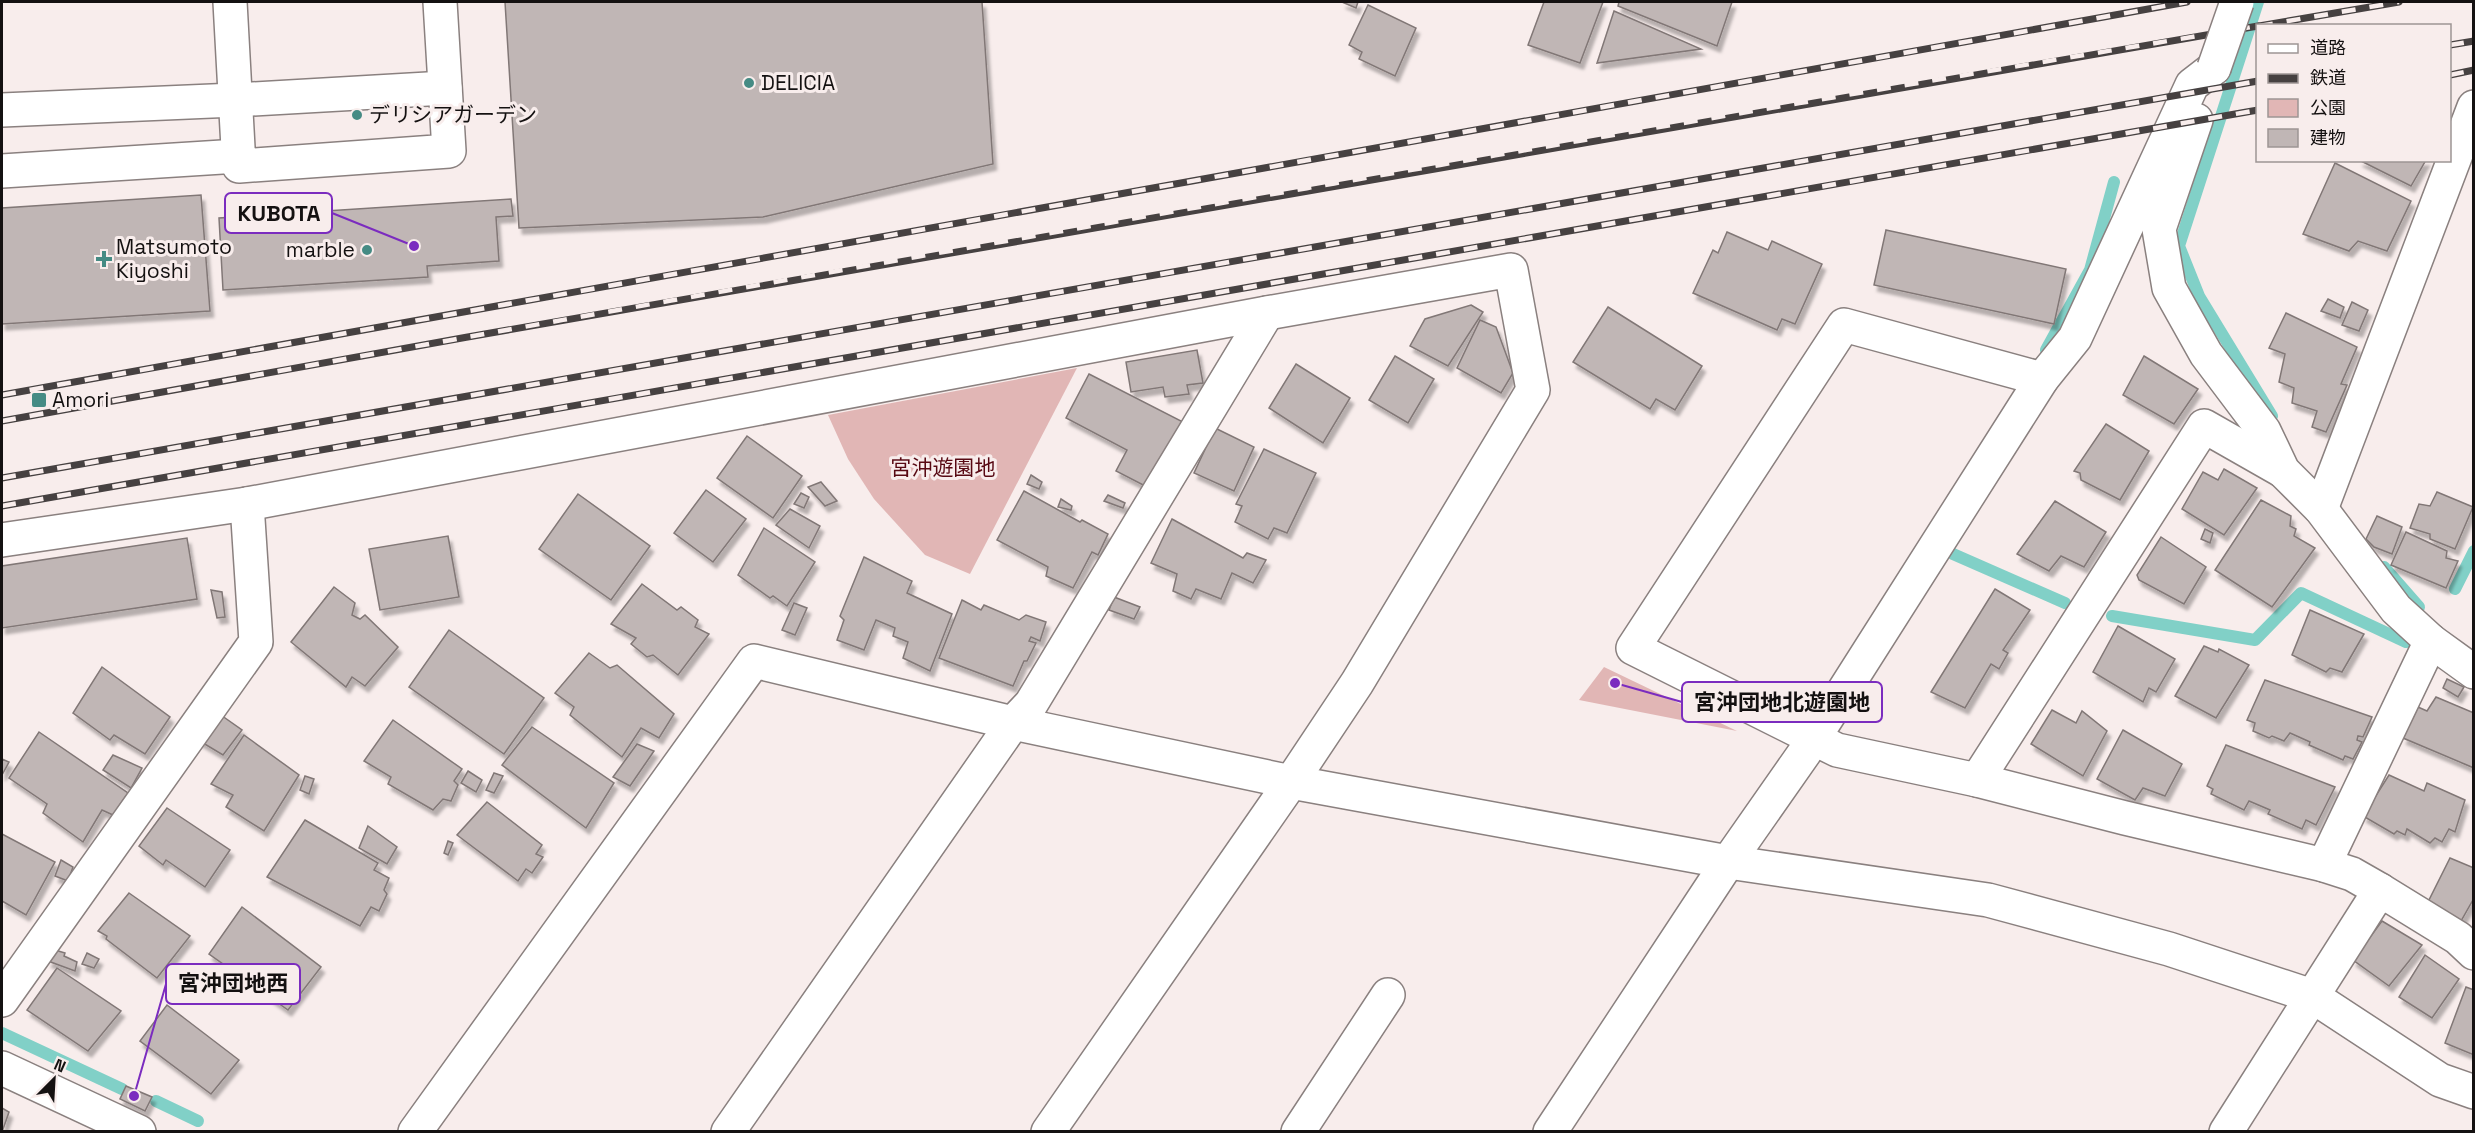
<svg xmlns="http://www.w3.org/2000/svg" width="2475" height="1133" font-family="'Space Grotesk','Noto Sans JP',sans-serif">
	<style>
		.green { fill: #e1b6b5 }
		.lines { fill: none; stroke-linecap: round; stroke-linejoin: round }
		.stream { stroke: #81d0c7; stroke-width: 12 }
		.building { fill: #c0b6b5; stroke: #817776; stroke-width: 1.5; filter: url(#shadow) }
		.minor-casing { stroke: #8a807f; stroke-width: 36 }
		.minor { stroke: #fff; stroke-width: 33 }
		.rail-casing { stroke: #464141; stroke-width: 7 }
		.rail { stroke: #f8edec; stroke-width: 4.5; stroke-dasharray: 14; stroke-linecap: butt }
		.minor-bridge-casing { stroke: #8a807f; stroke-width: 36; stroke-linecap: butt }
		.minor-bridge { stroke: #fff; stroke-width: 33 }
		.poi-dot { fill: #458b84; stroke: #f8edec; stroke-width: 2 }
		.labels { text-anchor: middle; stroke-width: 6; stroke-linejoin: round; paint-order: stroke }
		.poi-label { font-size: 21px; fill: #141111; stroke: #f8edec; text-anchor: start }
		.park-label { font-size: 21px; fill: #580913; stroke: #f8edec }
		.leader { fill: none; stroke: #7b2cbf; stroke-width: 2 }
		.callout-dot { fill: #7b2cbf; stroke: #f8edec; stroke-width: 2 }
		.callout { fill: #f8edec; stroke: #7b2cbf; stroke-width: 2 }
		.callout-label { font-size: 22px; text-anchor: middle; font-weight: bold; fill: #141111 }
	</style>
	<defs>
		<filter id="shadow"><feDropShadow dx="3.5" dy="6" stdDeviation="1.5" flood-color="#0004"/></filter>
	</defs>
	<rect width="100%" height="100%" fill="#f8edec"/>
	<g class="green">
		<polygon points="1077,368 970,574 925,555 874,499 848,459 828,415"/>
		<polygon points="1604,667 1737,731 1579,700"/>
	</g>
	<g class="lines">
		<g class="stream">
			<polyline points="2258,2 2179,246 2199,296 2272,416"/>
			<polyline points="2046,350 2090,270 2114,182"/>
			<polyline points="1953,554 2065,603"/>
			<polyline points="2384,567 2419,607"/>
			<polyline points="2455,589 2474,551"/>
			<polyline points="2112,616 2255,640 2301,593 2406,642"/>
			<polyline points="2,1033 122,1089"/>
			<polyline points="156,1101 198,1121"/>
		</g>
	</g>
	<g class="building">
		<polygon points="505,2 982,2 993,164 763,217 519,228"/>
		<polygon points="1342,2 1358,2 1356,8"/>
		<polygon points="1544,2 1603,2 1580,63 1528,45"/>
		<polygon points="1619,2 1732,2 1717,46 1618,6"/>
		<polygon points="1368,5 1416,28 1395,76 1359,59 1362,52 1349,45"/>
		<polygon points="1614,11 1701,49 1597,63"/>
		<polygon points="2359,160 2426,160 2411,186"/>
		<polygon points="2335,163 2411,201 2387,251 2358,241 2349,251 2303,234"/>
		<polygon points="201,195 210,311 2,324 2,208"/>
		<polygon points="511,199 513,216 496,217 499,261 427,266 428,277 223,290 219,218"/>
		<polygon points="1886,230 2066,269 2054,324 1874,285"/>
		<polygon points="1727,232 1768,250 1772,241 1822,264 1795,324 1782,319 1777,330 1693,293 1713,250 1718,253"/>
		<polygon points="2328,299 2344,307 2340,318 2321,311"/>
		<polygon points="2352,302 2368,310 2359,331 2342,325"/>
		<polygon points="1471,305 1483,312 1448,366 1410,346 1425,319"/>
		<polygon points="1608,307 1702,366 1675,410 1656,399 1650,409 1573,362"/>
		<polygon points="2286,313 2357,347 2341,384 2347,385 2326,432 2312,427 2317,411 2292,403 2294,388 2279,382 2285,354 2269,348"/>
		<polygon points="1480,320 1496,327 1513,373 1501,393 1457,368"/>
		<polygon points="1197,350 1203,383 1187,385 1189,394 1165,397 1163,387 1131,392 1126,362"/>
		<polygon points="1395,356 1434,379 1408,423 1369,400"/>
		<polygon points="2144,356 2198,389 2174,424 2123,395"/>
		<polygon points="1296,364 1350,398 1323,443 1269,408"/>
		<polygon points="1089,374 1183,422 1149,488 1116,471 1127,450 1066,418"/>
		<polygon points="2106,424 2149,451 2120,500 2081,480 2080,473 2074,471"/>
		<polygon points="1215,428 1254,447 1234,491 1194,473"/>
		<polygon points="747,436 802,476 773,518 717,478"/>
		<polygon points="1264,449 1316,473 1287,533 1274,528 1268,539 1235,522 1242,506 1236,504"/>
		<polygon points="2224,469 2257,488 2224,535 2182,509 2203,472 2218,480"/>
		<polygon points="1031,475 1042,482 1039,489 1027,484"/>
		<polygon points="821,482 837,501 825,506 808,487"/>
		<polygon points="706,490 746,519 713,562 674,533"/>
		<polygon points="1024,491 1080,522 1082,520 1108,534 1098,555 1092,552 1073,588 1046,576 1048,567 997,540"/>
		<polygon points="2437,492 2473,507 2455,549 2430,539 2430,534 2410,528 2419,504 2430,506"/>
		<polygon points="801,493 809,497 804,508 794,504"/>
		<polygon points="578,494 650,546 611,600 539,549"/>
		<polygon points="1108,495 1125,503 1123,508 1104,501"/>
		<polygon points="1061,499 1072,506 1071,510 1058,507"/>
		<polygon points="2261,500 2291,516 2290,526 2296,529 2294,536 2315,548 2272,607 2215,570"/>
		<polygon points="2055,501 2106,532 2084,567 2061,556 2049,571 2017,554"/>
		<polygon points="790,509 820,526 809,548 776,525"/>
		<polygon points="2377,516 2402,527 2392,554 2374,547 2366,539"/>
		<polygon points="1172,519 1243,558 1247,553 1266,560 1253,583 1232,573 1221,599 1196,589 1191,599 1173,591 1177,574 1151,563"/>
		<polygon points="764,528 815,562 787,606 773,596 770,598 738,575"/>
		<polygon points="2205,529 2213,533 2210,543 2201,539"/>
		<polygon points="2406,532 2447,551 2446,558 2458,561 2446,588 2391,565"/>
		<polygon points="448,536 459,597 380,610 369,549"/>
		<polygon points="2161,537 2206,567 2184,604 2139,580 2137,575"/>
		<polygon points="187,538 197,599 2,628 2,566"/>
		<polygon points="864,557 912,581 907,593 952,614 930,671 903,658 908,642 893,636 895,628 876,620 864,650 837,640 844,620 840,616"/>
		<polygon points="642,584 677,610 681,607 698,620 695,627 709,634 678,675 653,655 647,657 631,644 636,638 611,624"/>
		<polygon points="334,587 355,603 352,615 360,619 365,615 398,647 365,686 352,677 346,687 291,642"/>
		<polygon points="1995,589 2030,610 2003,650 2008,653 1999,669 1991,664 1965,708 1931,692"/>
		<polygon points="211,590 222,592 225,617 217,618"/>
		<polygon points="1114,597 1140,607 1134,619 1109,610"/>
		<polygon points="962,600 981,610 984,605 1019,620 1026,615 1046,622 1040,641 1031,637 1029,641 1036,643 1027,661 1024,661 1013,686 939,658"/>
		<polygon points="794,603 807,608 795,635 782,630"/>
		<polygon points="2310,610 2364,634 2342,672 2330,668 2326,672 2292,655"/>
		<polygon points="2118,626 2175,659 2156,692 2149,688 2143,702 2093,672"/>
		<polygon points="449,630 544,698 504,754 409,687"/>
		<polygon points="2204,646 2218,652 2219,649 2249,665 2216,718 2175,696"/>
		<polygon points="589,653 610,668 617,665 674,714 659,738 641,728 622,757 570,715 574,707 555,693"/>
		<polygon points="102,667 170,717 145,754 114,735 110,740 73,713"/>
		<polygon points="2447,679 2464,687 2458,697 2443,688"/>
		<polygon points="2265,680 2372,717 2363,737 2358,736 2357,740 2362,742 2353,759 2345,756 2343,760 2309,745 2310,742 2290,733 2284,741 2272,736 2269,738 2253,731 2255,723 2247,720"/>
		<polygon points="2436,697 2474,713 2474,768 2403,738 2418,707 2427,711"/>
		<polygon points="2052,710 2076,723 2082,711 2107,731 2083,776 2031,744"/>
		<polygon points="218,713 242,730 223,755 198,740"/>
		<polygon points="393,720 462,769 454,781 458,785 451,801 443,799 433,810 388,784 391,777 364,761"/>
		<polygon points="532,727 614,783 586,828 502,765"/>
		<polygon points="2123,730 2182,764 2165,796 2143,788 2135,800 2097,779"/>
		<polygon points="39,732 128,793 113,815 102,810 83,842 43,813 47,804 9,778"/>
		<polygon points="244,735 299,775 264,831 226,807 233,795 211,784"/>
		<polygon points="637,744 654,751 630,786 613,777"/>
		<polygon points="2226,745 2335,787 2316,825 2306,820 2302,829 2268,814 2270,810 2249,801 2244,810 2211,794 2213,789 2207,786"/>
		<polygon points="113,755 142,768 131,788 103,770"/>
		<polygon points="2,759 9,762 2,775"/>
		<polygon points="468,771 482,780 476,792 461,783"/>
		<polygon points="494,773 503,776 494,793 486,790"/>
		<polygon points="2389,775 2424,791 2427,783 2465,800 2455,832 2449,829 2442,842 2435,838 2430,843 2407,829 2405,835 2397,831 2394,834 2363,816"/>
		<polygon points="305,776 314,779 309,794 300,790"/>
		<polygon points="487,802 542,845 536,854 543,857 532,873 526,869 518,881 457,835"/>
		<polygon points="167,808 230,850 205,887 166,860 163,865 139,846"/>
		<polygon points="305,820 378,863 374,870 389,878 384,890 387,894 379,911 371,907 360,926 267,877"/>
		<polygon points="368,826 397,847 387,864 359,848"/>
		<polygon points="2,834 55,862 26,915 2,901"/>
		<polygon points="448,841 453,843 448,855 444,853"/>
		<polygon points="2450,858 2474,868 2474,898 2461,921 2427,904"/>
		<polygon points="61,860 73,867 68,881 55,876"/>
		<polygon points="129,893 190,936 157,978 106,939 107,936 98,931"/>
		<polygon points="242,907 321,967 288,1010 209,954"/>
		<polygon points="2382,921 2422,945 2389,986 2353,960"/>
		<polygon points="55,950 65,953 64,956 77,962 75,971 48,961"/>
		<polygon points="87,953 99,959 94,968 82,964"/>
		<polygon points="2425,955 2459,979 2432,1018 2399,997"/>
		<polygon points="57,968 121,1011 88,1051 27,1010"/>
		<polygon points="2466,987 2474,990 2474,1055 2445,1043"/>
		<polygon points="167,1005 239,1060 211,1094 140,1041"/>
		<polygon points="126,1086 152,1097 145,1111 120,1099"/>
		<polygon points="2,1108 9,1112 2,1132"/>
	</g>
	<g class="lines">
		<defs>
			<g id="minor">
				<polyline points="230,2 239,166 449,151 440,2"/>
				<polyline points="2,110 235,100 445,88"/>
				<polyline points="2196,120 2159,229 2169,288 2206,354 2264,431 2283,471 2321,509 2396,609 2431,641 2474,672"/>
				<polyline points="2,171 238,156"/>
				<polyline points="2042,379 1844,325 1633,648 1837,750 1977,780 2125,818 2324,865 2352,874 2380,890"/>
				<polyline points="2321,509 2474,107"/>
				<polyline points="2,540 247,504 1267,313 1511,270 1533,390 1357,683 1291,782 1048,1132"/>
				<polyline points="1977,780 2204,426 2283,471"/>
				<polyline points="2324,865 2431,641"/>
				<polyline points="2,1000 256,642 247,504"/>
				<polyline points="2,1068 139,1132"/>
				<polyline points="415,1132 754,661 1013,723 1291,782 1728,862 1988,900 2169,949 2312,996 2440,1080 2474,1092"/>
				<polyline points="728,1132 1013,723 1031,704 1267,313"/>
				<polyline points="1298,1132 1388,995"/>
				<polyline points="1550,1132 1728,862 1805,752 2042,379 2075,338 2192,85 2214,68"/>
				<polyline points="2226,1132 2380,890 2458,938 2474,953"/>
			</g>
		</defs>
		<use href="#minor" class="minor-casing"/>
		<use href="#minor" class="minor"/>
		<defs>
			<g id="rail">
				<polyline points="2259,26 2399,2"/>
				<polyline points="2450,45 2474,41"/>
				<polyline points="2450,75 2474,70"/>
				<polyline points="2,395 2187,2"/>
				<path d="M2,421C753,285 1504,151 2258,26"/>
				<polyline points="2,478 2258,81"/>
				<polyline points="2,506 2258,110"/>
			</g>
		</defs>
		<use href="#rail" class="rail-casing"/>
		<use href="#rail" class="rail"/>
		<defs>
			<polyline id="minor-bridge" points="2214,68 2237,2"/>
		</defs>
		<use href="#minor-bridge" class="minor-bridge-casing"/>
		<use href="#minor-bridge" class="minor-bridge"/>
	</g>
	<g class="poi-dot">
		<circle cx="749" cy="83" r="6"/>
		<circle cx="357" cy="115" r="6"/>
		<circle cx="367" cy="250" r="6"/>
		<path d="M101 250h6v6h6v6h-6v6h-6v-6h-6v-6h6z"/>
		<rect x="31" y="392" width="16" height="16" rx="3"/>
	</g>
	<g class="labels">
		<g class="poi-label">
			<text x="761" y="90">DELICIA</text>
			<text x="369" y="122">デリシアガーデン</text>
			<text x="116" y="254">Matsumoto<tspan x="116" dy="24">Kiyoshi</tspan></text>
			<text x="355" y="257" text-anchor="end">marble</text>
			<text x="52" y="407">Amori</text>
		</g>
		<g class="park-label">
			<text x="943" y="475">宮沖遊園地</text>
		</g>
	</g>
	<path class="leader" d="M414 246L332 213M1615 683L1682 702M134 1096L166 984"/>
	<g class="callout-dot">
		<circle cx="414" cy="246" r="6"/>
		<circle cx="1615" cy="683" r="6"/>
		<circle cx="134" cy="1096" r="6"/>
	</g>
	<g class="callout">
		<rect x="225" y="193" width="107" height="40" rx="6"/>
		<rect x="1682" y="682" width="200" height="40" rx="6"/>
		<rect x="166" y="964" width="134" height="40" rx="6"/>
	</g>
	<g class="callout-label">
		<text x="279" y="221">KUBOTA</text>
		<text x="1782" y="710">宮沖団地北遊園地</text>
		<text x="233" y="991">宮沖団地西</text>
	</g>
	<rect width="2475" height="1133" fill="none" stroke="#141111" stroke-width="6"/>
	<rect x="2256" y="24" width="195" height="138" fill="#f8edec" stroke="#9d9594" stroke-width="1.5"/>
	<rect x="2268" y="44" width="30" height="9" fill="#ffffff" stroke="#9d9594" stroke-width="1.5"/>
	<text x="2310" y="54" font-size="18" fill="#141111">道路</text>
	<rect x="2268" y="74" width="30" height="9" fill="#464141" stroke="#9d9594" stroke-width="1.5"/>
	<text x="2310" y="84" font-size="18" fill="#141111">鉄道</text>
	<rect x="2268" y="99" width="30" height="18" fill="#e1b6b5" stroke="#9d9594" stroke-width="1.5"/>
	<text x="2310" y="114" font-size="18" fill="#141111">公園</text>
	<rect x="2268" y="129" width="30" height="18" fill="#c0b6b5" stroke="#9d9594" stroke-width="1.5"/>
	<text x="2310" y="144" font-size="18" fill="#141111">建物</text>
	<g transform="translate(54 1079) rotate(24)" stroke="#f8edec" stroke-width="4.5" paint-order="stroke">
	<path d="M0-4.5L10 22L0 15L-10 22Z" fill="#141111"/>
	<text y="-9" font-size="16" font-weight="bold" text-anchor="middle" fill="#141111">N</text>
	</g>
</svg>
